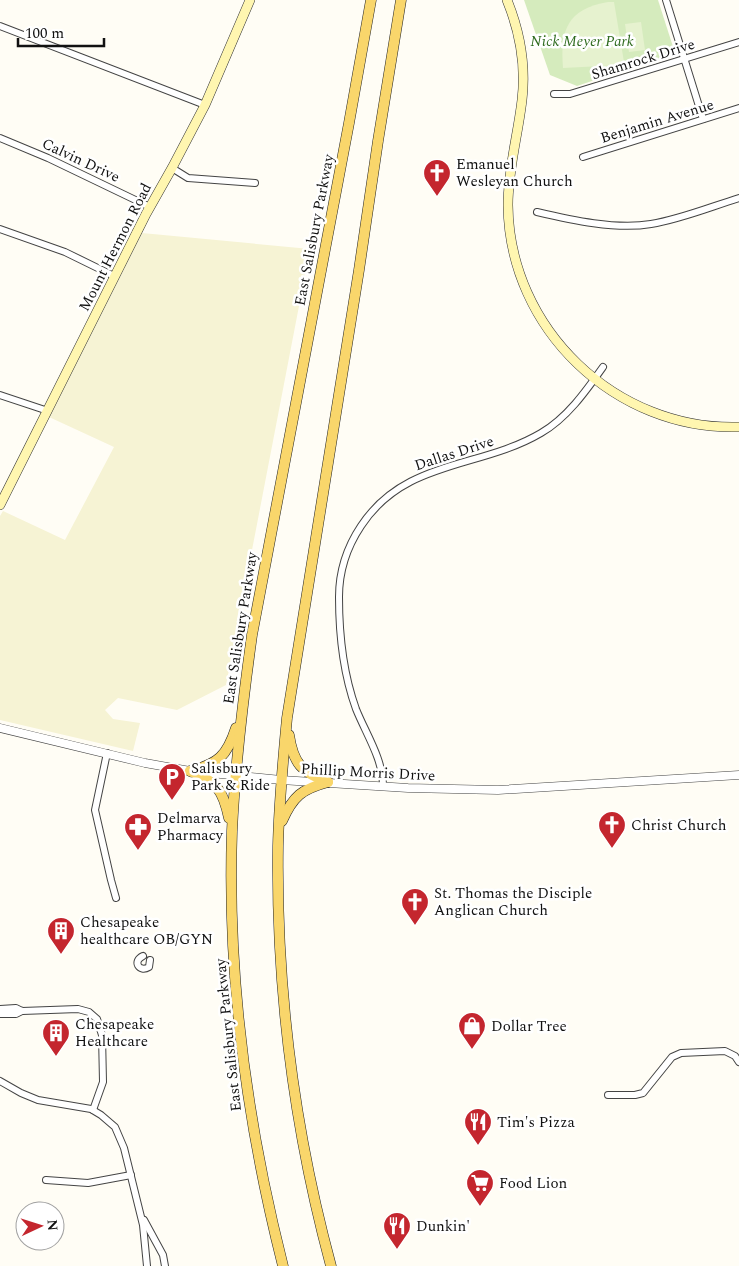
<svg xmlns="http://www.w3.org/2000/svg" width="739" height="1266" font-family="Spectral,serif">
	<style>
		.farmland { fill: #f6f3d4 }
		.green { fill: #d5ebbd }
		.pitch { fill: #e6f2cf }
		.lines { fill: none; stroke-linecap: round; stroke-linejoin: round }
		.minor-casing { stroke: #444; stroke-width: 8 }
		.tertiary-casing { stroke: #444; stroke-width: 9 }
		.secondary-casing { stroke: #333; stroke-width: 10 }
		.primary-casing { stroke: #222; stroke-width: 11 }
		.minor { stroke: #fff; stroke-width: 6 }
		.tertiary { stroke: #fff; stroke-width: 8 }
		.secondary { stroke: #fff6b0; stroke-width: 9 }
		.primary { stroke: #f9d66b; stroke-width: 10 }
		.labels { text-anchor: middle; stroke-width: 5; stroke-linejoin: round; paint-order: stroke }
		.park-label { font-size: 15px; font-style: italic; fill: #2f6b1f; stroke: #fff }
		.street-label { font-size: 15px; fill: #111; stroke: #fff }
		.poi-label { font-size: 15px; fill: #111; stroke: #fff; text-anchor: start }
	</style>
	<rect width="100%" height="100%" fill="#fffdf5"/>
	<polygon class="farmland" points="142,233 310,249 226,685 177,710 118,698 105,710 113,719 140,723 133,751 0,720 0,516 3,511 65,540 114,447 49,417"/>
	<polygon class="green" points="524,0 658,0 675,53 577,86 550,75"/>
	<g class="pitch">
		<path d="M608,2H614L624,62L621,65L563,68C560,30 567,9 608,2Z"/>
		<polygon points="641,22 645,50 629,52 625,24"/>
	</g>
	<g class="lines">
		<defs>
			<g id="minor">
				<polyline points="666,0 703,119"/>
				<polyline points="0,26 205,105"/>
				<polyline points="554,94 570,94 739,42"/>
				<polyline points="0,138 48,158 150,207"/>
				<polyline points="583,157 739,108"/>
				<polyline points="172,168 188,178 255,183"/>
				<path d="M537,212C571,220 616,230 651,224C681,219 710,207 739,198"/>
				<polyline points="0,229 65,252 114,276"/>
				<polyline points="0,395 48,411"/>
				<polyline points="107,753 95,810 111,880 116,898"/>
				<path d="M383,786C383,759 366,734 356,709C343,673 339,635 339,597C339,572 347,547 361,526C405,459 480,469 541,433C567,418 586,391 603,367"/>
				<path d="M143,956C132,961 139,973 149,967L150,960"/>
				<polyline points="0,1009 16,1008 22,1011 78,1009 89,1012 97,1019 102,1035 103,1082 93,1110"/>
				<polyline points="0,1014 16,1014 22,1011"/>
				<polyline points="0,1081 21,1093 38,1100 91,1109 101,1115 115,1127 124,1148 143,1225 147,1266"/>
				<polyline points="608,1095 635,1095 643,1093 672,1057 681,1053 725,1051 735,1056 739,1062"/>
				<polyline points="46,1180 88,1183 131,1175"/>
				<polyline points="144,1220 163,1255 165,1266"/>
			</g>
			<polyline id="tertiary" points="0,728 145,763 190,771 281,780 408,788 498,790 739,775"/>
			<g id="secondary">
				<path d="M507,0C520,32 526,66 522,100C518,135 508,169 508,205C509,329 616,431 739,427"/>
				<polyline points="0,505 146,214 172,168 205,105 250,0"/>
			</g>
			<g id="primary">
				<path d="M289,735C293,763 302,773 328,782"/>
				<path d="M190,771C218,764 227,756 236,728"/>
				<path d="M190,771C217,782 223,790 229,818"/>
				<path d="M282,821C293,796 302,789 328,782"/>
				<path d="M283,1266C247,1124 227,978 232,831C235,765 243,700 252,635L349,123L371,0"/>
				<path d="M331,1266C294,1129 276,988 278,846C279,803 283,760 287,718L359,270L378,141L401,0"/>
			</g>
		</defs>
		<use href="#minor" class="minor-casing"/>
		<use href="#tertiary" class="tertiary-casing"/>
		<use href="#secondary" class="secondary-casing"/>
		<use href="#primary" class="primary-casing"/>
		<use href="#minor" class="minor"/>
		<use href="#tertiary" class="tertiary"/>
		<use href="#secondary" class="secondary"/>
		<use href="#primary" class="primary"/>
	</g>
	<defs>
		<symbol id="church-pin" viewBox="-11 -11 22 30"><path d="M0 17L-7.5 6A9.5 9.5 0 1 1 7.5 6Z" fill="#c4262e" stroke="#fff"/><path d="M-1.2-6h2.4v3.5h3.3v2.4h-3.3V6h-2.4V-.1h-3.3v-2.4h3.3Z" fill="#fff"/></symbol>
		<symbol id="parking-pin" viewBox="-11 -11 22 30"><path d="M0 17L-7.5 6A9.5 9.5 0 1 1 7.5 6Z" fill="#c4262e" stroke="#fff"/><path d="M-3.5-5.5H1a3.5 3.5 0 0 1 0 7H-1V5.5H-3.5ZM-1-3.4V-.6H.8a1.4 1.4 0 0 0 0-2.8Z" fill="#fff"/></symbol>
		<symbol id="pharmacy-pin" viewBox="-11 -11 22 30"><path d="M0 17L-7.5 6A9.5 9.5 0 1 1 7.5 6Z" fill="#c4262e" stroke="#fff"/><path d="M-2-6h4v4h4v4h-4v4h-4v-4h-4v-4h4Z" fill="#fff"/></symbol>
		<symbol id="building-pin" viewBox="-11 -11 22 30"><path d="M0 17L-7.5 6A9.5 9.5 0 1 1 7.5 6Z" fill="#c4262e" stroke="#fff"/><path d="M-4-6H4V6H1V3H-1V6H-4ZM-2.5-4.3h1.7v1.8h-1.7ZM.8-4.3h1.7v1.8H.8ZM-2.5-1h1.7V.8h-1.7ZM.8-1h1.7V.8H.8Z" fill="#fff"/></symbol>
		<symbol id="shop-pin" viewBox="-11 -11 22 30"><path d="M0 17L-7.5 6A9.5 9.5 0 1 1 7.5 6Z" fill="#c4262e" stroke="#fff"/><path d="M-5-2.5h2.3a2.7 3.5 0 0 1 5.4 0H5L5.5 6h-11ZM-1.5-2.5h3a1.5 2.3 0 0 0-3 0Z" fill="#fff"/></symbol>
		<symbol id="restaurant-pin" viewBox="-11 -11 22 30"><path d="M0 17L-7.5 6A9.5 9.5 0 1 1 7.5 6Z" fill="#c4262e" stroke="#fff"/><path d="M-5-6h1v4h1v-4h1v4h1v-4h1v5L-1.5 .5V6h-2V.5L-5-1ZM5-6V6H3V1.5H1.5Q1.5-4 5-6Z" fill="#fff"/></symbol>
		<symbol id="supermarket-pin" viewBox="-11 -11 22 30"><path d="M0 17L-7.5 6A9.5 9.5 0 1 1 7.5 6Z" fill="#c4262e" stroke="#fff"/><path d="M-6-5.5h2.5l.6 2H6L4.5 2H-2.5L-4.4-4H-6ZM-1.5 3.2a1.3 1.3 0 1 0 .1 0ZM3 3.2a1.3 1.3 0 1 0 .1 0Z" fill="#fff"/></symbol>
	</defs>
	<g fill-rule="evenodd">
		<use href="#church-pin" x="421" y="157" width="32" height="43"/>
		<use href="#parking-pin" x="156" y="761" width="32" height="43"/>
		<use href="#church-pin" x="596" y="809" width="32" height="43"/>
		<use href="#pharmacy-pin" x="122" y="811" width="32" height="43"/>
		<use href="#church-pin" x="399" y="886" width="32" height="43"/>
		<use href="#building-pin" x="45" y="915" width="32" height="43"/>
		<use href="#shop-pin" x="456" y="1010" width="32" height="43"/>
		<use href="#building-pin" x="40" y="1017" width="32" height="43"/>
		<use href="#restaurant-pin" x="462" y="1106" width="32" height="43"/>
		<use href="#supermarket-pin" x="464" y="1167" width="32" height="43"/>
		<use href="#restaurant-pin" x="381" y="1210" width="32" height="43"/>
	</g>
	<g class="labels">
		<g class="park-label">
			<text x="582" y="46">Nick Meyer Park</text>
		</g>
		<g class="street-label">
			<text transform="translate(643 59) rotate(-17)" y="5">Shamrock Drive</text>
			<text transform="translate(657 121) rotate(-17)" y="5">Benjamin Avenue</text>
			<text transform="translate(81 160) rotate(25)" y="5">Calvin Drive</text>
			<text transform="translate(314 230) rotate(-79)" y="5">East Salisbury Parkway</text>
			<text transform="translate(115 247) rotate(-63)" y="5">Mount Hermon Road</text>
			<text transform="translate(454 453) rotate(-18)" y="5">Dallas Drive</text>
			<text transform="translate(240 628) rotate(-81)" y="5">East Salisbury Parkway</text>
			<text transform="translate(368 772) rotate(3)" y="5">Phillip Morris Drive</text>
			<text transform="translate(228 1035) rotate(-96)" y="5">East Salisbury Parkway</text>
		</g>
		<g class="poi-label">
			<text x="456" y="169">Emanuel<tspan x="456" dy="17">Wesleyan Church</tspan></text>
			<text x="191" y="773">Salisbury<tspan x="191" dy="17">Park &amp; Ride</tspan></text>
			<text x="157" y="823">Delmarva<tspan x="157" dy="17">Pharmacy</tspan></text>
			<text x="631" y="830">Christ Church</text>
			<text x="434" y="898">St. Thomas the Disciple<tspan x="434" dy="17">Anglican Church</tspan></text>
			<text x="80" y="927">Chesapeake<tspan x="80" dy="17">healthcare OB/GYN</tspan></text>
			<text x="75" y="1029">Chesapeake<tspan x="75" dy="17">Healthcare</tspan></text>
			<text x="491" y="1031">Dollar Tree</text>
			<text x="497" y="1127">Tim's Pizza</text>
			<text x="499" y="1188">Food Lion</text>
			<text x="416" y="1231">Dunkin'</text>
		</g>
	</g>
	<g transform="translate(40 1226) rotate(86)"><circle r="24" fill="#ffffff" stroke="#a0a0a0"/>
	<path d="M0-4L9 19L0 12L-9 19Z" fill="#c4262e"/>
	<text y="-8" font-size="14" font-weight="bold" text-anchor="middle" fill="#111111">N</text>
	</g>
	<path d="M18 38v8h86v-8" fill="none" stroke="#111111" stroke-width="2.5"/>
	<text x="25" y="38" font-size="15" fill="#111111" stroke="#ffffff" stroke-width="4" paint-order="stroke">100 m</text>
</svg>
